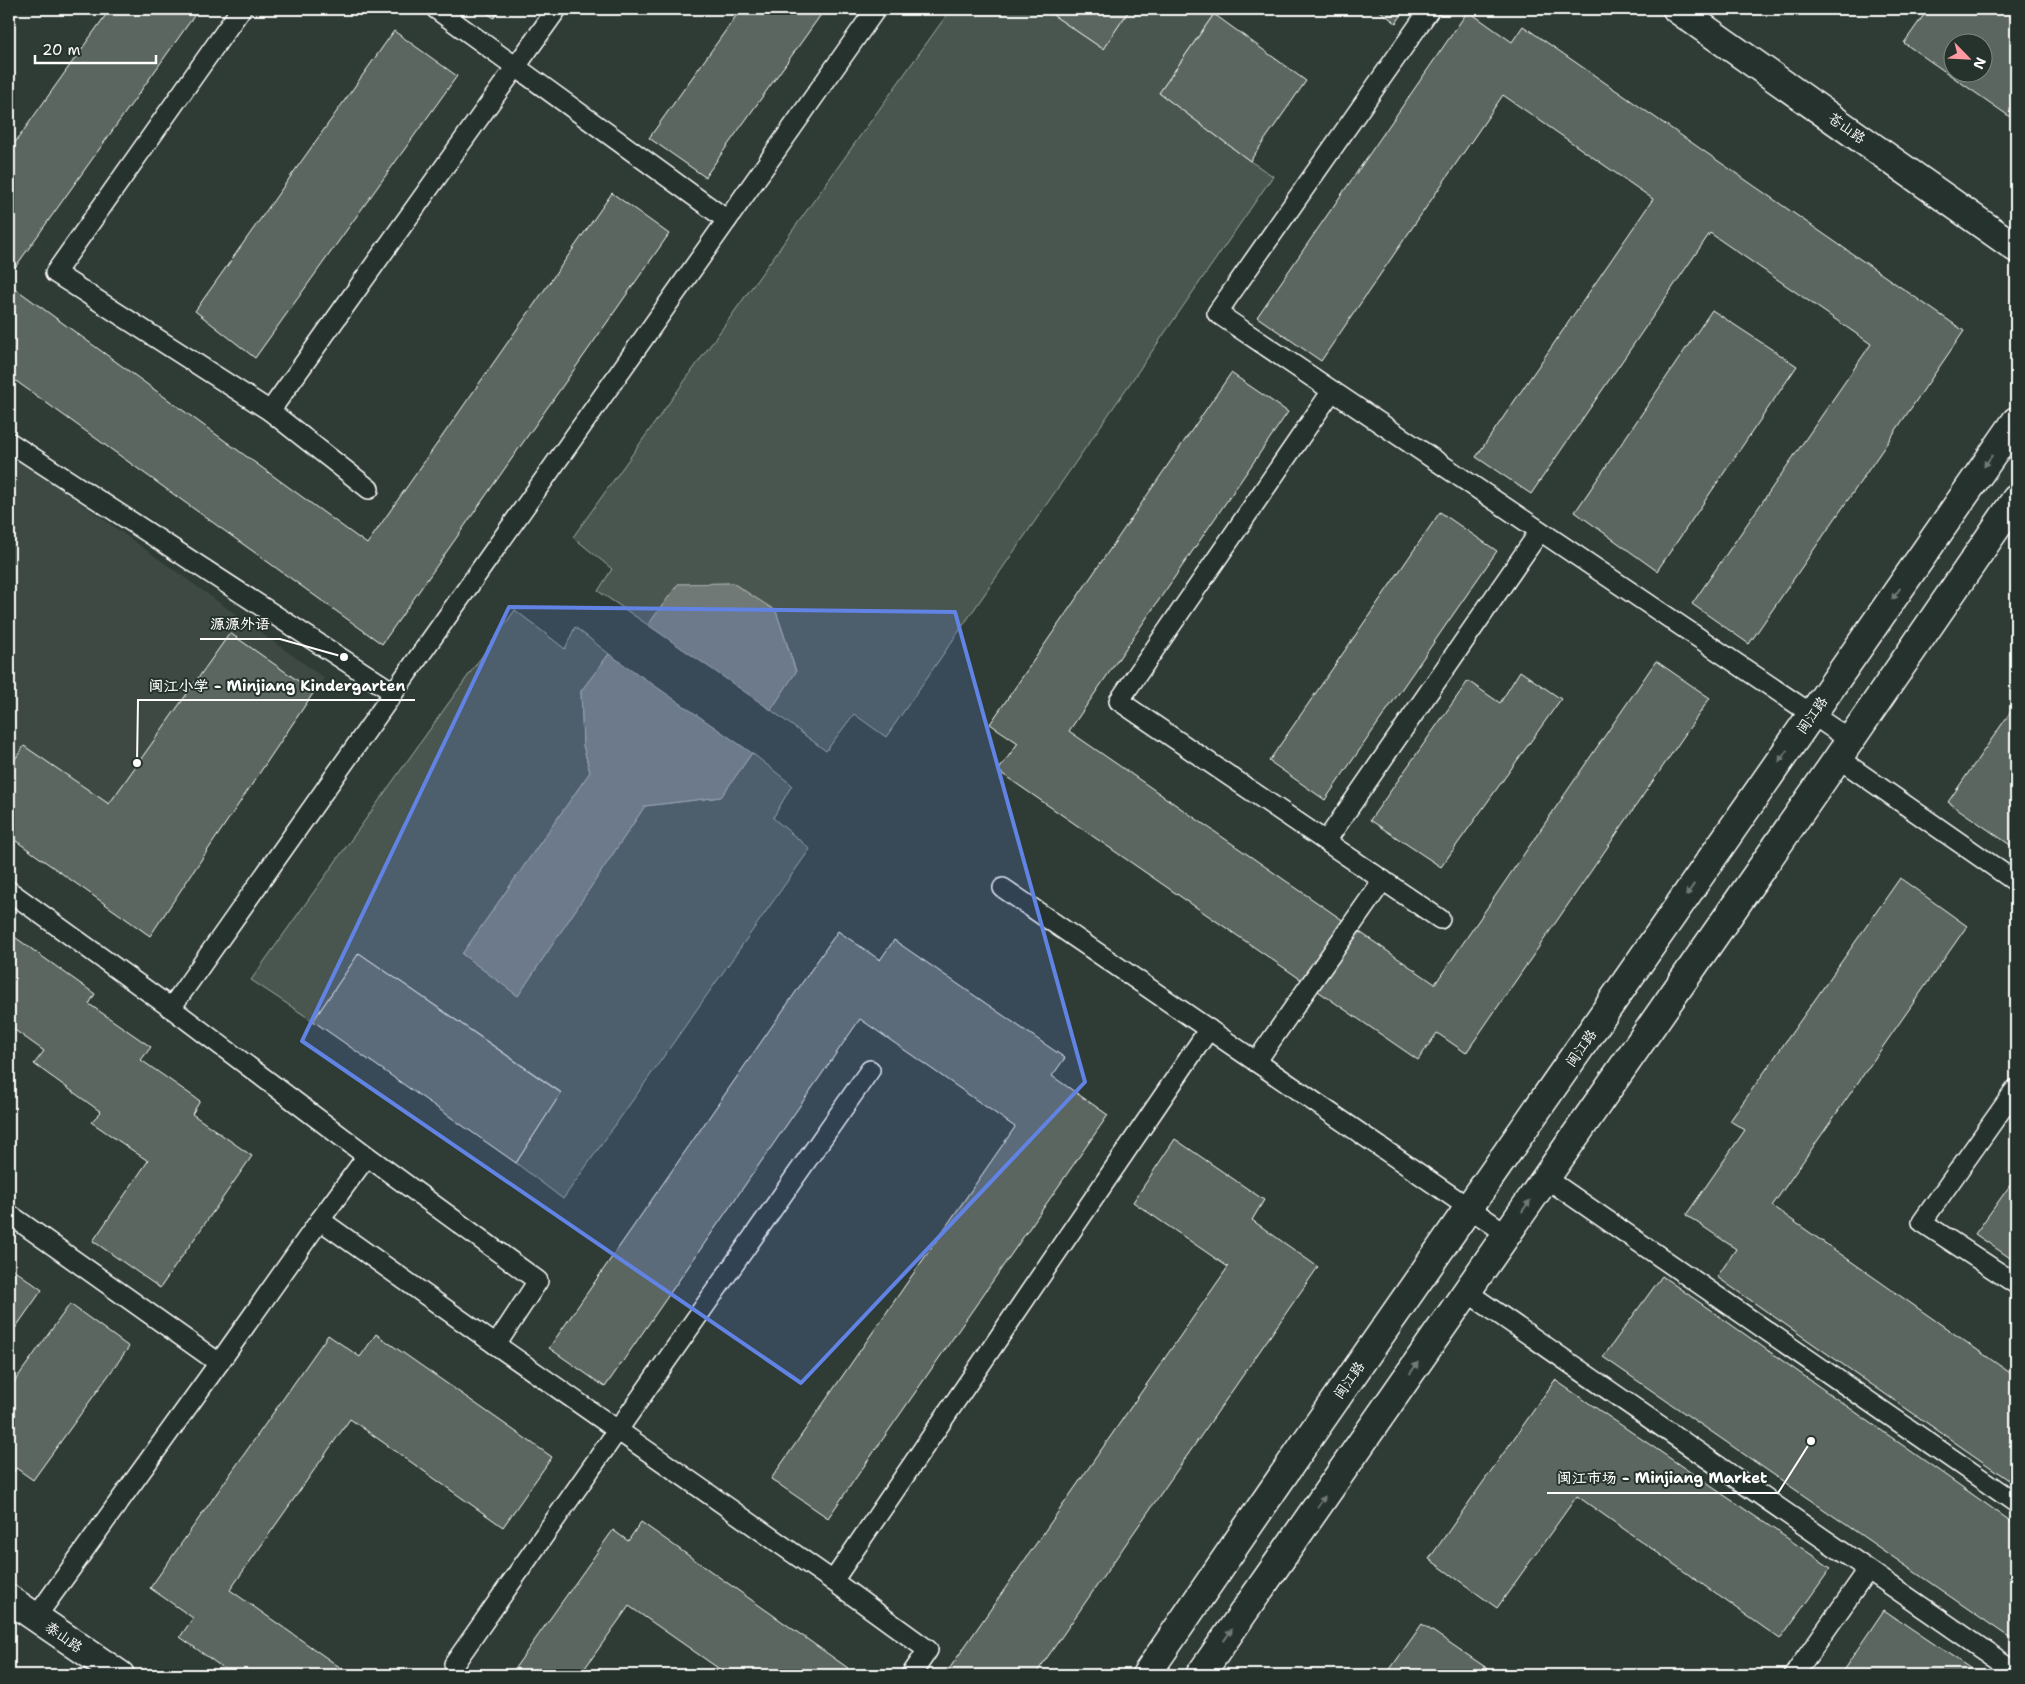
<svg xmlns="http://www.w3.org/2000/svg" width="2025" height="1684" font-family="'Shantell Sans','LXGW WenKai TC',sans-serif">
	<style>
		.built { fill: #3c4842 }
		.green { fill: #4a544f; stroke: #a4aaa7 }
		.water { fill: #707975; stroke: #a9afac }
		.building { fill: #5b6661; stroke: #fff; fill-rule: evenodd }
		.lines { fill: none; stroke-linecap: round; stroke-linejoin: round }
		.lane-casing { stroke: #fff; stroke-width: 22 }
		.street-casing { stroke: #fff; stroke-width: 31 }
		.secondary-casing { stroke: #fff; stroke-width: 31 }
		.lane { stroke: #26332d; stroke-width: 19 }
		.street { stroke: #26332d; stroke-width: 28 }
		.secondary { stroke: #26332d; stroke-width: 28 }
		.oneway { fill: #727a76 }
		.marked { fill: #6183e4; fill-opacity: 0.2; stroke: #6183e4; stroke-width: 4; stroke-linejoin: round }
		.labels { text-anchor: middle; stroke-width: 4; stroke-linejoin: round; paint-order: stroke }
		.street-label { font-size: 14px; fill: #fff; stroke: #26332d }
		.leader { fill: none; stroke: #fff; stroke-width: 2 }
		.callout-dot { fill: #fff; stroke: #26332d; stroke-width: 2 }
		.callout-label { font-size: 15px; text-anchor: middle; font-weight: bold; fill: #fff; stroke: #26332d; stroke-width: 4; stroke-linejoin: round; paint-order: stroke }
	</style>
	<rect width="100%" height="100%" fill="#2f3b35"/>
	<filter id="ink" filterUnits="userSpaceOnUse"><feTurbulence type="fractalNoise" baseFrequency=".02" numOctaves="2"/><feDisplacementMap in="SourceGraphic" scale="10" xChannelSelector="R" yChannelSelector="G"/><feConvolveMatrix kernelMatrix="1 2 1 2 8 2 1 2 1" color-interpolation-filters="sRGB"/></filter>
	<g filter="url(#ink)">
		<polygon class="built" points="9,451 324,678 150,936 9,834"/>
		<g class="green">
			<polygon points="951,9 1044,9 1103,49 1130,9 1207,9 1214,14 1159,93 1250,161 1273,176 886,737 854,714 826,751 771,710 796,671 776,611 733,583 678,584 648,625 598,591 612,569 573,537"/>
			<polygon points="515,610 565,649 575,627 609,654 581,691 583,745 590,772 462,954 518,996 645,806 721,797 752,753 792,785 773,818 810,849 563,1199 516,1163 561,1092 359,953 313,1021 251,980"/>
		</g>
		<g class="water">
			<polygon points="732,583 776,611 796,672 771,710 648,625 678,584"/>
			<polygon points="609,654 752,753 721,797 645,806 518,996 462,954 590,772 583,745 581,691"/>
		</g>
		<g class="building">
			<polygon points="110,9 199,9 9,276 9,151"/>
			<polygon points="481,9 500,9 494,18"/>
			<polygon points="741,9 825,9 705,177 649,138"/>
			<polygon points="1044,9 1130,9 1103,49"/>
			<polygon points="1377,9 1406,9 1396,23"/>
			<path d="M1928,9H2007L2016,15V121L1904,43ZM1952,42H1982V72H1952Z"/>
			<polygon points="1468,11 1512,42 1523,26 1964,331 1749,644 1692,604 1871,344 1710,233 1531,494 1476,457 1653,199 1503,95 1321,361 1257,317"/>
			<polygon points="1214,14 1306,81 1250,161 1159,93"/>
			<polygon points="394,31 457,76 255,358 195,311"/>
			<polygon points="612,193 669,234 382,644 9,376 9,284 367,544"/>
			<polygon points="1712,310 1797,366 1657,571 1575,512"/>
			<polygon points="1231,373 1288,412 1069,731 1435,984 1656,661 1710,698 1466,1053 1437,1033 1418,1060 998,771 1018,743 990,724"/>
			<polygon points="1440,512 1497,551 1325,800 1269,761"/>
			<polygon points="230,633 314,692 150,936 9,836 9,768 24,746 109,804"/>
			<polygon points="1520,671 1561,699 1441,867 1370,820 1468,681 1500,703"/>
			<polygon points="2016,704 2016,849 1948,802"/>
			<polygon points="1900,878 1967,926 1772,1206 2016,1377 2016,1485 1717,1277 1736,1249 1686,1215 1745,1130 1730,1121"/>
			<polygon points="838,931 880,960 894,940 1065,1058 1052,1076 1108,1115 828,1518 771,1479 1015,1127 860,1019 605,1387 549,1348"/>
			<polygon points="9,933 95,994 89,1004 151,1047 141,1060 200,1101 192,1114 252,1156 160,1288 93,1241 148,1161 91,1122 101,1112 34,1064 44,1051 9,1026"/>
			<polygon points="359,953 561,1093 516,1163 313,1021"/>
			<polygon points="1175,1139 1264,1200 1252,1220 1318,1267 1035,1675 945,1675 1228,1267 1133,1202"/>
			<polygon points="2016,1177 2016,1262 1975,1234"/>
			<polygon points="9,1266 42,1290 9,1337"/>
			<polygon points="1662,1276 2016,1525 2016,1642 1603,1357"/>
			<polygon points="70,1304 129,1347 33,1480 16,1468 9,1479 9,1389"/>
			<polygon points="376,1334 552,1457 503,1527 350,1419 230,1590 351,1675 233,1675 180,1637 193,1618 150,1588 328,1335 360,1357"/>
			<polygon points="1555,1380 1831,1568 1780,1639 1577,1496 1497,1608 1429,1559"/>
			<polygon points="641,1522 848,1668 843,1675 728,1675 629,1606 580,1675 510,1675 613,1530 628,1541"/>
			<polygon points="1884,1610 1980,1675 1847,1675 1842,1672"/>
			<polygon points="1422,1624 1497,1675 1386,1675"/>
		</g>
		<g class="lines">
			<defs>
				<g id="lane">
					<polyline points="241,9 55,273 270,411"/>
					<polyline points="436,9 727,220"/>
					<polyline points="1430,9 1217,313 1850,740"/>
					<polyline points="1332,391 1119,701 1440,919"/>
					<polyline points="9,442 393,692"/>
					<polyline points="369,489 270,411 557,9"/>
					<polyline points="1838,758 2016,882"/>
					<polyline points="1326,841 1540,531"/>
					<polyline points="1003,888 1507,1234"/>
					<polyline points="9,891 171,1008"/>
					<polyline points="1256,1062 1383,880"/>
					<polyline points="2016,1089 1922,1222 2016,1284"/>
					<polyline points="367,1156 320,1220 496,1345 538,1281 367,1156 171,1008 876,9"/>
					<polyline points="1546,1178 2016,1503"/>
					<polyline points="9,1214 219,1363"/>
					<polyline points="1467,1292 2016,1672"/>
					<polyline points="496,1345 833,1581 1209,1029"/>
					<polyline points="833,1581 928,1650 911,1675"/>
					<polyline points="36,1617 219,1363 320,1220"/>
					<polyline points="454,1664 870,1070"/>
					<polyline points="1794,1675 1868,1570"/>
				</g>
				<polyline id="street" points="1677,9 2016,248"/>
				<g id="secondary">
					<polyline points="9,1599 120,1675"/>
					<polyline points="1146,1675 1310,1436 2016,421"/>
					<polyline points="1200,1675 1838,758 2016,499"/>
				</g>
			</defs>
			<use href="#lane" class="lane-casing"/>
			<use href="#street" class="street-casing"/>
			<use href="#secondary" class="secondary-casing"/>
			<use href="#lane" class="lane"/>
			<use href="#street" class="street"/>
			<use href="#secondary" class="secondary"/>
		</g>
		<defs><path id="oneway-solid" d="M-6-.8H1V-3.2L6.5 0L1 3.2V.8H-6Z" transform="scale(1.25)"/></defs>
		<g class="oneway">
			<use href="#oneway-solid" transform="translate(1988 461) rotate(125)"/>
			<use href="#oneway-solid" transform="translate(1896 594) rotate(125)"/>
			<use href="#oneway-solid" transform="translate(1783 756) rotate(125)"/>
			<use href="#oneway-solid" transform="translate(1690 890) rotate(125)"/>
			<use href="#oneway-solid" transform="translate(1526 1206) rotate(-55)"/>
			<use href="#oneway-solid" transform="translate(1414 1368) rotate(-55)"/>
			<use href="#oneway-solid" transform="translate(1321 1502) rotate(-55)"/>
			<use href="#oneway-solid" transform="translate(1228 1635) rotate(-55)"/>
		</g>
	</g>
	<path class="marked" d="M509,607L955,612L1085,1082L801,1383L302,1041Z"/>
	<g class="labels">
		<g class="street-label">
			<text transform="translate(1847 128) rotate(35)" y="5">苍山路</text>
			<text transform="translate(1812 715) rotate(-55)" y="5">闽江路</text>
			<text transform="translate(1581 1048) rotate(-55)" y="5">闽江路</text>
			<text transform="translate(1349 1380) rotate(-55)" y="5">闽江路</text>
			<text transform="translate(64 1637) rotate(35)" y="5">泰山路</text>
		</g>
	</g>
	<path class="leader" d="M344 657L280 639H200M137 763L138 700H415M1811 1441L1778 1493H1547"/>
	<g class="callout-dot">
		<circle cx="344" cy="657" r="5"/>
		<circle cx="137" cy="763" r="5"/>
		<circle cx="1811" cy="1441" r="5"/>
	</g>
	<g class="callout-label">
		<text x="240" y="629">源源外语</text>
		<text x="277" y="691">闽江小学 - Minjiang Kindergarten</text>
		<text x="1662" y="1483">闽江市场 - Minjiang Market</text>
	</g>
	<rect width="2025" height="1684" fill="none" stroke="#26332d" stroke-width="30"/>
	<rect x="15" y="15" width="1995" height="1654" fill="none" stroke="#fff" stroke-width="2" filter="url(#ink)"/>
	<g transform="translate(1968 58) rotate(114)"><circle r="24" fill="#26332d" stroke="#7d8581"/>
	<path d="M0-4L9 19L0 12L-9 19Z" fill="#ff9aa2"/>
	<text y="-8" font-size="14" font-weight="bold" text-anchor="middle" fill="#ffffff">N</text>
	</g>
	<path d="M35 55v8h121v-8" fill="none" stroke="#ffffff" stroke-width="2.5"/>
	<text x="42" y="55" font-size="15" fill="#ffffff" stroke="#26332d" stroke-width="4" paint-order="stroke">20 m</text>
</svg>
